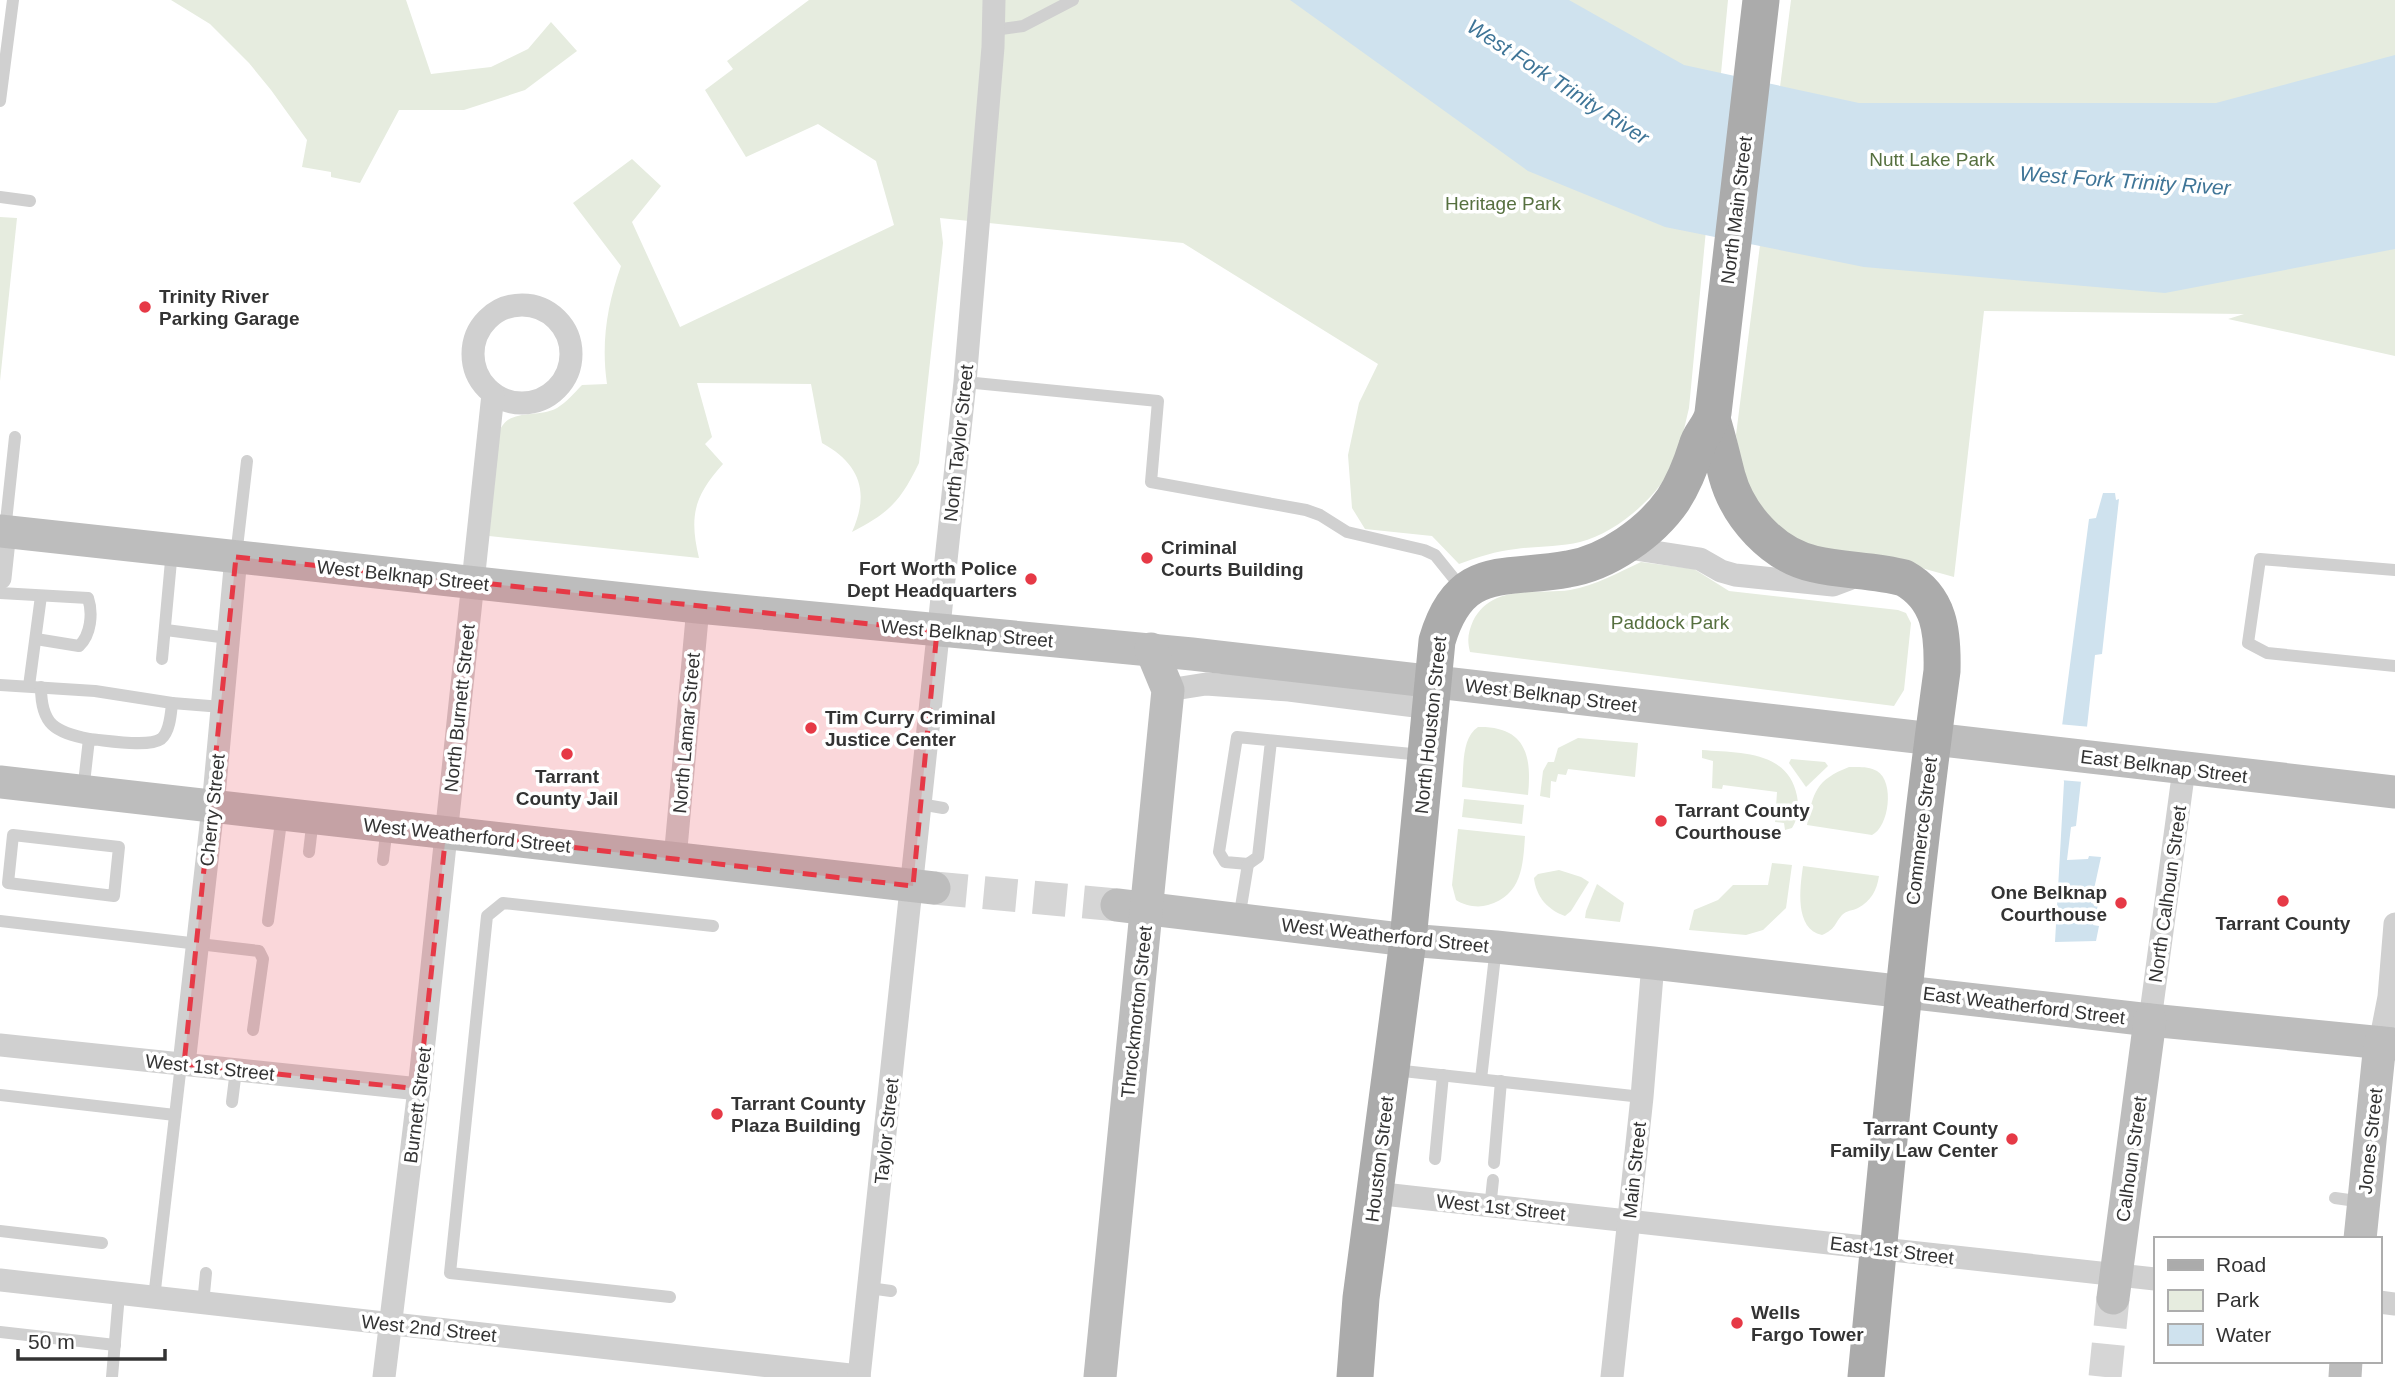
<svg xmlns="http://www.w3.org/2000/svg" width="2395" height="1377" font-family="Helvetica,sans-serif">
	<style>
		.green { fill: #e6ecdf }
		.water { fill: #cfe2ee }
		.pier { fill: #fff }
		.lines { fill: none; stroke-linecap: round; stroke-linejoin: round }
		.secondary-tunnel { stroke: #d6d6d6; stroke-width: 33; stroke-dasharray: 33 17; stroke-linecap: butt }
		.lane { stroke: #d0d0d0; stroke-width: 12 }
		.street { stroke: #d0d0d0; stroke-width: 23 }
		.secondary { stroke: #bdbdbd; stroke-width: 33 }
		.primary { stroke: #ababab; stroke-width: 37 }
		.marked { fill: #e63946; fill-opacity: 0.2; stroke: #e63946; stroke-width: 5; stroke-dasharray: 14 9; stroke-linejoin: round }
		.poi-dot { fill: #e63946; stroke: #fff; stroke-width: 2.5 }
		.labels { text-anchor: middle; stroke-width: 7; stroke-linejoin: round; paint-order: stroke }
		.park-label { font-size: 19px; fill: #56703f; stroke: #fff }
		.street-label { font-size: 19px; fill: #333; stroke: #fff }
		.poi-label { font-size: 19px; font-weight: bold; fill: #333; stroke: #fff; text-anchor: start }
		.water-label { font-size: 21px; font-style: italic; fill: #3f7597; stroke: #fff }
	</style>
	<rect width="100%" height="100%" fill="#fff"/>
	<g class="green">
		<polygon points="171,0 406,0 431,74 491,67 528,49 551,22 577,51 525,90 464,110 399,110 360,183 331,177 331,172 302,167 307,140 271,90 249,63 210,24"/>
		<path d="M809,0H1728L1689,408C1684,429 1680,450 1670,470C1653,501 1615,533 1580,542C1560,547 1537,546 1516,549C1496,551 1478,557 1459,564L1432,536L1365,529L1352,508L1348,455L1359,403L1378,364L1183,243L940,218L943,243L919,463C900,502 890,512 852,532C870,492 860,464 822,443L811,384L697,383L712,437L705,444L723,464C694,496 689,516 699,558L489,536L499,433C507,407 537,419 557,408C567,402 574,393 582,385L607,384C601,343 607,305 621,266L573,203L632,159L661,186L632,222L680,327L894,225L876,161L818,124L746,157L705,90L733,69L727,61Z"/>
		<polygon points="1791,0 2395,0 2395,356 2228,319 2244,314 1984,311 1954,577 1889,559 1856,558 1788,538 1745,487 1736,435"/>
		<polygon points="0,217 17,218 0,381"/>
		<path d="M1641,562L1694,569L1729,591L1898,610L1906,613L1911,623L1904,690L1894,706L1470,652C1467,640 1468,633 1473,621C1492,583 1536,595 1570,590C1595,586 1619,572 1641,562Z"/>
		<path d="M1478,727C1526,726 1532,756 1528,795L1462,787C1464,768 1461,738 1478,727Z"/>
		<polygon points="1578,738 1638,743 1635,777 1568,769 1566,775 1558,774 1556,782 1551,781 1550,798 1540,796 1543,771 1548,762 1554,762 1558,748"/>
		<path d="M1702,750C1739,753 1788,750 1797,796C1799,806 1798,819 1792,828L1785,830L1784,823L1775,822L1777,792L1723,785L1722,789L1712,788L1713,761L1702,758Z"/>
		<polygon points="1791,759 1825,762 1828,766 1806,787 1789,763"/>
		<path d="M1849,767C1857,767 1869,766 1877,771C1895,782 1889,827 1872,835L1807,825C1813,792 1816,780 1849,767Z"/>
		<polygon points="1464,799 1524,805 1522,824 1462,817"/>
		<path d="M1458,829L1525,836C1523,866 1522,895 1488,905C1478,908 1465,906 1456,900L1452,885Z"/>
		<polygon points="1772,863 1792,865 1786,908 1763,930 1746,935 1689,930 1694,910 1718,900 1733,885 1768,885"/>
		<path d="M1803,866L1879,876C1877,890 1871,901 1858,908C1852,911 1847,910 1842,915C1834,924 1836,929 1822,935C1794,929 1800,887 1803,866Z"/>
		<path d="M1559,870L1581,877L1589,882L1571,911L1565,916C1548,910 1536,897 1534,878L1538,874Z"/>
		<polygon points="1597,884 1624,903 1620,922 1585,918 1586,911"/>
	</g>
	<g class="water">
		<polygon points="1290,0 1569,0 1684,65 1859,103 2216,103 2395,55 2395,249 2165,293 1864,267 1665,227 1528,171"/>
		<polygon points="2103,493 2115,493 2116,500 2119,499 2102,654 2095,655 2076,826 2071,827 2067,860 2088,859 2089,856 2101,857 2091,903 2098,905 2093,925 2099,926 2096,941 2055,942 2064,782 2059,749 2089,519 2096,518"/>
	</g>
	<polygon class="pier" points="2058,724 2091,727 2084,782 2060,780 2056,749"/>
	<g class="lines">
		<g class="secondary-tunnel">
			<polyline points="934,888 1117,905"/>
			<polyline points="2105,1377 2113,1298"/>
		</g>
		<g class="lane">
			<polyline points="994,30 1023,26 1073,0"/>
			<polyline points="0,101 13,0"/>
			<polyline points="0,197 30,201"/>
			<polyline points="965,382 1158,401 1151,482 1306,510 1320,515 1347,532 1424,550 1435,555 1464,591"/>
			<polyline points="5,531 15,437"/>
			<polyline points="236,556 247,461"/>
			<polyline points="2395,570 2260,559 2248,643 2267,653 2395,666"/>
			<path d="M0,593L88,598C93,613 91,635 79,646L36,639"/>
			<polyline points="166,630 228,638"/>
			<polyline points="162,659 172,550"/>
			<polyline points="0,685 95,691 172,703"/>
			<polyline points="29,686 41,596"/>
			<path d="M41,687C41,725 55,732 89,739"/>
			<polyline points="1271,741 1258,857 1248,864 1225,862 1219,852 1237,737 1422,755"/>
			<path d="M83,792L89,739C105,740 148,748 161,739C170,732 171,713 172,703L222,707"/>
			<polyline points="920,804 943,808"/>
			<polygon points="13,835 119,847 114,896 8,883"/>
			<polyline points="309,852 313,818"/>
			<polyline points="383,860 387,826"/>
			<polyline points="1239,919 1248,864"/>
			<polyline points="0,921 259,951 263,959 253,1030"/>
			<polyline points="268,921 282,814"/>
			<polyline points="1394,1070 1642,1097"/>
			<polyline points="1481,1079 1496,947"/>
			<polyline points="0,1095 175,1115"/>
			<polyline points="232,1102 236,1070"/>
			<polyline points="1435,1159 1443,1075"/>
			<polyline points="1494,1163 1501,1081"/>
			<polyline points="2335,1198 2363,1202"/>
			<polyline points="1490,1209 1493,1180"/>
			<polyline points="0,1231 102,1243"/>
			<polyline points="869,1288 891,1291"/>
			<polyline points="670,1297 450,1273 487,916 503,903 713,926"/>
			<polyline points="154,1298 181,1064"/>
			<polyline points="203,1304 206,1273"/>
			<polyline points="0,1332 115,1345"/>
			<polyline points="112,1377 119,1294"/>
		</g>
		<g class="street">
			<circle cx="522" cy="354" r="49"/>
			<polyline points="1622,547 1700,559 1721,571 1735,575 1833,585 1849,579"/>
			<polyline points="0,578 5,531"/>
			<polyline points="1168,690 1206,684 1289,690 1431,708"/>
			<polyline points="675,859 698,607"/>
			<polyline points="2150,1020 2184,769"/>
			<polyline points="2380,1043 2389,997 2395,924"/>
			<polyline points="0,1045 419,1089"/>
			<polyline points="184,1064 213,807 236,557"/>
			<polyline points="1374,1193 2155,1279"/>
			<polyline points="0,1280 859,1376"/>
			<polyline points="2379,1302 2395,1304"/>
			<polyline points="384,1377 419,1089 493,394"/>
			<polyline points="859,1377 965,382 993,47 994,0"/>
			<polyline points="1612,1377 1642,1097 1653,963"/>
		</g>
		<g class="secondary">
			<polyline points="0,531 698,607 1192,654 2395,792"/>
			<polyline points="0,782 934,888"/>
			<polyline points="1117,905 1408,940 1496,947 1653,963 2150,1020 2395,1044"/>
			<polyline points="2360,1239 2380,1043"/>
			<polyline points="2113,1298 2150,1020"/>
			<polyline points="1100,1377 1168,690 1151,649"/>
			<polyline points="2345,1377 2346,1361"/>
		</g>
		<g class="primary">
			<path d="M1712,419C1718,438 1722,457 1727,476C1738,516 1773,555 1814,564C1843,571 1874,570 1904,578C1940,598 1943,632 1942,671C1910,905 1889,1141 1866,1377"/>
			<path d="M1355,1377L1361,1298L1408,940L1437,641C1460,562 1504,581 1568,569C1607,563 1651,532 1673,500C1684,483 1691,465 1697,446C1700,434 1711,426 1713,413L1761,0"/>
		</g>
	</g>
	<path class="marked" d="M236,557L937,631L913,886L446,833L419,1089L184,1064Z"/>
	<g class="poi-dot">
		<circle cx="145" cy="307" r="7"/>
		<circle cx="1147" cy="558" r="7"/>
		<circle cx="1031" cy="579" r="7"/>
		<circle cx="811" cy="728" r="7"/>
		<circle cx="567" cy="754" r="7"/>
		<circle cx="1661" cy="821" r="7"/>
		<circle cx="2283" cy="901" r="7"/>
		<circle cx="2121" cy="903" r="7"/>
		<circle cx="717" cy="1114" r="7"/>
		<circle cx="2012" cy="1139" r="7"/>
		<circle cx="1737" cy="1323" r="7"/>
	</g>
	<g class="labels">
		<g class="park-label">
			<text x="1932" y="166">Nutt Lake Park</text>
			<text x="1503" y="210">Heritage Park</text>
			<text x="1670" y="629">Paddock Park</text>
		</g>
		<g class="street-label">
			<text transform="translate(1736 210) rotate(-83)" y="7">North Main Street</text>
			<text transform="translate(958 443) rotate(-84)" y="7">North Taylor Street</text>
			<text transform="translate(403 575) rotate(6)" y="7">West Belknap Street</text>
			<text transform="translate(967 633) rotate(5)" y="7">West Belknap Street</text>
			<text transform="translate(1551 695) rotate(7)" y="7">West Belknap Street</text>
			<text transform="translate(459 708) rotate(-84)" y="7">North Burnett Street</text>
			<text transform="translate(1430 725) rotate(-84)" y="7">North Houston Street</text>
			<text transform="translate(686 733) rotate(-85)" y="7">North Lamar Street</text>
			<text transform="translate(2164 766) rotate(7)" y="7">East Belknap Street</text>
			<text transform="translate(212 810) rotate(-84)" y="7">Cherry Street</text>
			<text transform="translate(1921 831) rotate(-83)" y="7">Commerce Street</text>
			<text transform="translate(467 835) rotate(6)" y="7">West Weatherford Street</text>
			<text transform="translate(2167 894) rotate(-82)" y="7">North Calhoun Street</text>
			<text transform="translate(1385 935) rotate(6)" y="7">West Weatherford Street</text>
			<text transform="translate(2024 1005) rotate(7)" y="7">East Weatherford Street</text>
			<text transform="translate(1136 1012) rotate(-84)" y="7">Throckmorton Street</text>
			<text transform="translate(210 1067) rotate(6)" y="7">West 1st Street</text>
			<text transform="translate(417 1105) rotate(-83)" y="7">Burnett Street</text>
			<text transform="translate(886 1131) rotate(-84)" y="7">Taylor Street</text>
			<text transform="translate(2370 1141) rotate(-84)" y="7">Jones Street</text>
			<text transform="translate(1379 1159) rotate(-83)" y="7">Houston Street</text>
			<text transform="translate(2131 1159) rotate(-82)" y="7">Calhoun Street</text>
			<text transform="translate(1634 1170) rotate(-84)" y="7">Main Street</text>
			<text transform="translate(1501 1207) rotate(6)" y="7">West 1st Street</text>
			<text transform="translate(1892 1250) rotate(7)" y="7">East 1st Street</text>
			<text transform="translate(429 1328) rotate(6)" y="7">West 2nd Street</text>
		</g>
		<g class="poi-label">
			<text x="159" y="303">Trinity River<tspan x="159" dy="22">Parking Garage</tspan></text>
			<text x="1161" y="554">Criminal<tspan x="1161" dy="22">Courts Building</tspan></text>
			<text x="1017" y="575" text-anchor="end">Fort Worth Police<tspan x="1017" dy="22">Dept Headquarters</tspan></text>
			<text x="825" y="724">Tim Curry Criminal<tspan x="825" dy="22">Justice Center</tspan></text>
			<text x="567" y="783" text-anchor="middle">Tarrant<tspan x="567" dy="22">County Jail</tspan></text>
			<text x="1675" y="817">Tarrant County<tspan x="1675" dy="22">Courthouse</tspan></text>
			<text x="2107" y="899" text-anchor="end">One Belknap<tspan x="2107" dy="22">Courthouse</tspan></text>
			<text x="2283" y="930" text-anchor="middle">Tarrant County</text>
			<text x="731" y="1110">Tarrant County<tspan x="731" dy="22">Plaza Building</tspan></text>
			<text x="1998" y="1135" text-anchor="end">Tarrant County<tspan x="1998" dy="22">Family Law Center</tspan></text>
			<text x="1751" y="1319">Wells<tspan x="1751" dy="22">Fargo Tower</tspan></text>
		</g>
		<g class="water-label">
			<text transform="translate(1558 82) rotate(33)" y="7">West Fork Trinity River</text>
			<text transform="translate(2125 181) rotate(4)" y="7">West Fork Trinity River</text>
		</g>
	</g>
	<rect x="2154" y="1237" width="228" height="126" fill="#ffffff" stroke="#adadad" stroke-width="2"/>
	<rect x="2168" y="1260" width="35" height="10" fill="#ababab" stroke="#adadad" stroke-width="2"/>
	<text x="2216" y="1272" font-size="21" fill="#333333">Road</text>
	<rect x="2168" y="1290" width="35" height="21" fill="#e6ecdf" stroke="#adadad" stroke-width="2"/>
	<text x="2216" y="1307" font-size="21" fill="#333333">Park</text>
	<rect x="2168" y="1324" width="35" height="21" fill="#cfe2ee" stroke="#adadad" stroke-width="2"/>
	<text x="2216" y="1342" font-size="21" fill="#333333">Water</text>
	<path d="M18 1349v10h147v-10" fill="none" stroke="#333333" stroke-width="3.5"/>
	<text x="28" y="1349" font-size="21" fill="#333333" stroke="#ffffff" stroke-width="5" paint-order="stroke">50 m</text>
</svg>
